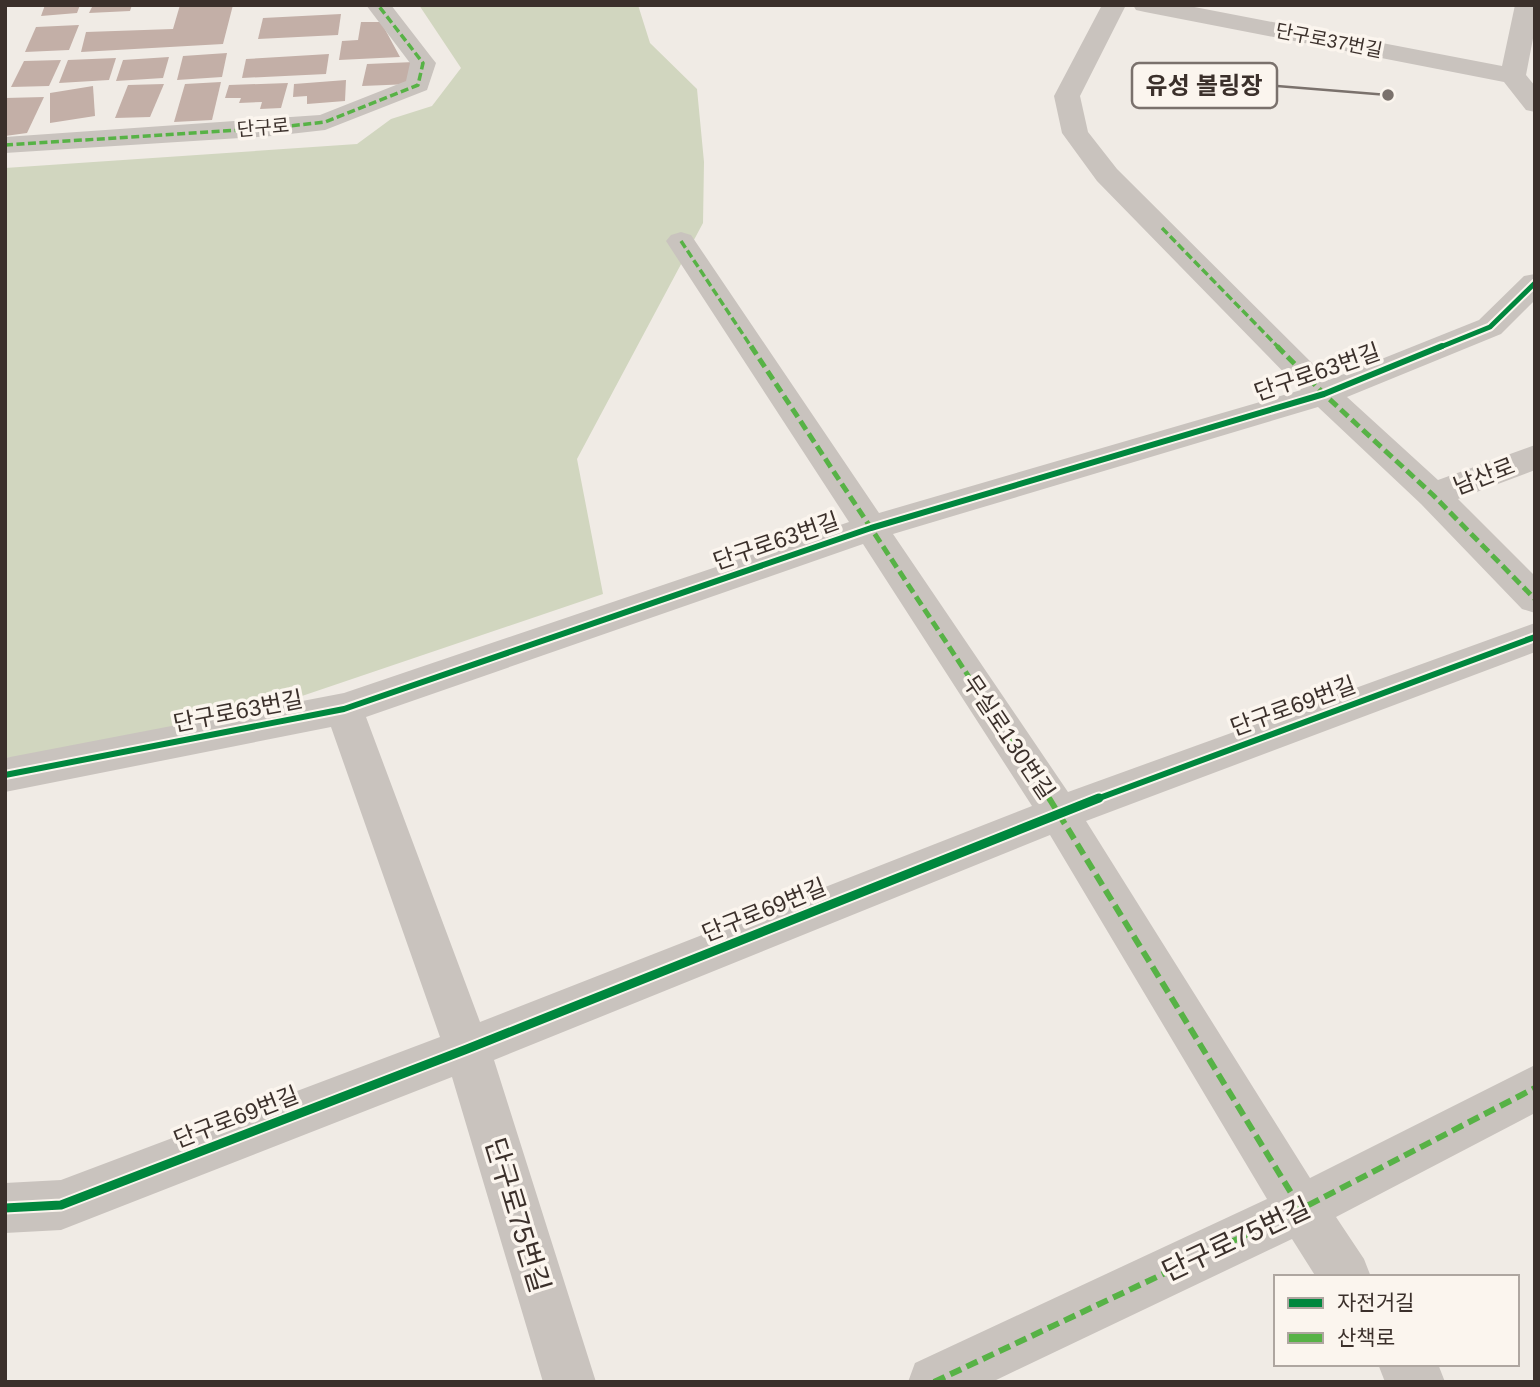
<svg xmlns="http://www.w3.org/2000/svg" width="1540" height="1387" font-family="Helvetica,'Noto Sans KR',sans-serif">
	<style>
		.green { fill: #d1d6bf }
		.building { fill: #c3afa7 }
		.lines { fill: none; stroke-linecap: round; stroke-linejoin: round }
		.minor { fill: #c9c3be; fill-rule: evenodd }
		.quiet-far2 { stroke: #57b246; stroke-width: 3.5; stroke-dasharray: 8 3.5; stroke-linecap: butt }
		.quiet-far1 { stroke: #57b246; stroke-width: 5; stroke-dasharray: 10 5; stroke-linecap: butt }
		.quiet { stroke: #57b246; stroke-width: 6; stroke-dasharray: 12 6; stroke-linecap: butt }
		.cycleway-far2-casing { stroke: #fbf5ee; stroke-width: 9 }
		.cycleway-far1-casing { stroke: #fbf5ee; stroke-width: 10 }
		.cycleway-casing { stroke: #fbf5ee; stroke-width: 13 }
		.cycleway-far2 { stroke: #00873e; stroke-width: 5 }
		.cycleway-far1 { stroke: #00873e; stroke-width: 6 }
		.cycleway { stroke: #00873e; stroke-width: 9 }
		.labels { text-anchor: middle; stroke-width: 7; stroke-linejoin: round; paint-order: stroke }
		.far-street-label { font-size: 19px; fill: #3b302b; stroke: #fbf5ee }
		.street-label { font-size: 23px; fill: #3b302b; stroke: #fbf5ee }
		.near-street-label { font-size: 28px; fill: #3b302b; stroke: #fbf5ee }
		.leader { fill: none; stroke: #7a716c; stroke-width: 2.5 }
		.callout-dot { fill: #7a716c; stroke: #fbf5ee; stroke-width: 2.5 }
		.callout { fill: #fbf5ee; stroke: #7a716c; stroke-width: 2.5 }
		.callout-label { font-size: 24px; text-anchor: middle; font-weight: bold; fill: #3b302b }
	</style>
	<rect width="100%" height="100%" fill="#f0ebe5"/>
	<polygon class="green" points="419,5 638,5 650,43 697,89 704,162 703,223 577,459 603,594 160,744 5,758 5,168 357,144 391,119 432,106 461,68"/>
	<g class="building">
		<polygon points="45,5 80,5 77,13 41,16"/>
		<polygon points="93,5 132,5 130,11 89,13"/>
		<polygon points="180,5 233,5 223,44 81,52 86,32 173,29"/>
		<polygon points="341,14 338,35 258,39 263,18"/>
		<polygon points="361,22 381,22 400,57 339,60 342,41 358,40"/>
		<polygon points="79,25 69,50 25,52 36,27"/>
		<polygon points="227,53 222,77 177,80 183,56"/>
		<polygon points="329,54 326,74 242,78 246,59"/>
		<polygon points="169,57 163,78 116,81 123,60"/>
		<polygon points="116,58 109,80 59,83 68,60"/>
		<polygon points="61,60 49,86 11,87 24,61"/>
		<polygon points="414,62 411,84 362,86 367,64"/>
		<polygon points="346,80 345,101 307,104 307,96 293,97 294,84"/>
		<polygon points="221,82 212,120 174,122 185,84"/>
		<polygon points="288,83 281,108 260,109 262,102 239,103 241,98 225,98 229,85"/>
		<polygon points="164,84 150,117 115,118 128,85"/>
		<polygon points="93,86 95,116 50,123 50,93"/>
		<polygon points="44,97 27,133 5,136 5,98"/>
	</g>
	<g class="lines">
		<g class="minor">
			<polygon points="366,5 391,5 432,58 436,63 427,90 325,130 272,136 5,153 5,137 320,115 406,81 410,63"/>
			<path d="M1102,5H1126L1080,96L1088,132L1117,169L1329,380L1479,320L1524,276L1535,274V300L1501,334L1347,397L1438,480L1535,445V470L1458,499L1535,576V613L1522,609L1421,504L1318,407L893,534L1068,792L1535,623V652L1086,821L1310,1178L1535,1065V1113L1336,1217L1364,1259L1371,1277H1316L1292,1239L992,1382H908L915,1363L1267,1199L1050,835L494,1060L596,1382H543L452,1077L61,1230L5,1233V1183L61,1180L440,1037L331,727L5,792V758L344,693L849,522L666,241L671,235L681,232L691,235L879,513L1301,390L1097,181L1062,133L1054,96ZM863,544L1032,806L480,1022L366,717Z"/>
			<polygon points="1133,5 1184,5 1502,66 1515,5 1535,5 1535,28 1526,75 1535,86 1535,112 1526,110 1504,82 1145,12 1136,10"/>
			<polygon points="1378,1364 1438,1364 1445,1382 1385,1382"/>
		</g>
		<g class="quiet-far2">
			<polyline points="5,145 272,128 325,122 418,85 423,63 378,5"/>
			<polyline points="1162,228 1279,348"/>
			<polyline points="681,241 752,348"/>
		</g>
		<g class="quiet-far1">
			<polyline points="751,346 1050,800"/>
			<polyline points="1277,346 1324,394 1433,495 1535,599"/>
		</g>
		<g class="quiet">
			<polyline points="1049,798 1301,1209"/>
			<polyline points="934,1382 1301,1209 1535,1088"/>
		</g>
		<defs>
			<polyline id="cycleway-far2" points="1438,348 1490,327 1535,283"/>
			<g id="cycleway-far1">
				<polyline points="5,775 344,709 871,528 1324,394 1442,346"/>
				<polyline points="1094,800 1535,637"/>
			</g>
			<polyline id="cycleway" points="5,1208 61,1205 467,1049 1099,798"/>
		</defs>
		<use href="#cycleway-far2" class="cycleway-far2-casing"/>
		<use href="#cycleway-far1" class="cycleway-far1-casing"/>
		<use href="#cycleway" class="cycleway-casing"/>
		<use href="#cycleway-far2" class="cycleway-far2"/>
		<use href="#cycleway-far1" class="cycleway-far1"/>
		<use href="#cycleway" class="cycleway"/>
	</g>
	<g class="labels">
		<g class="far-street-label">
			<text transform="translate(1329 40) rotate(11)" y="7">단구로37번길</text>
			<text transform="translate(263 127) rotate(-5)" y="7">단구로</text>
		</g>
		<g class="street-label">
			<text transform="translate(1317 372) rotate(-19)" y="8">단구로63번길</text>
			<text transform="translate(1484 476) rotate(-21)" y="8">남산로</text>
			<text transform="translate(776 541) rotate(-19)" y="8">단구로63번길</text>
			<text transform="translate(1293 706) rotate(-20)" y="8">단구로69번길</text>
			<text transform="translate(238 711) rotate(-11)" y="8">단구로63번길</text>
			<text transform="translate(1009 737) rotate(56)" y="8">무실로130번길</text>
			<text transform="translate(764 910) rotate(-22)" y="8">단구로69번길</text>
			<text transform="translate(236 1117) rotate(-21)" y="8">단구로69번길</text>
		</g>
		<g class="near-street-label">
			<text transform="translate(518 1215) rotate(73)" y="10">단구로75번길</text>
			<text transform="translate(1236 1239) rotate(-25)" y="10">단구로75번길</text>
		</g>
	</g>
	<path class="leader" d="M1388 95L1277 86"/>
	<circle class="callout-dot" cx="1388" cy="95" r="7"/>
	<rect class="callout" x="1132" y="63" width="145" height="45" rx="7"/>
	<g class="callout-label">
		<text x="1204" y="94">유성 볼링장</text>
	</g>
	<rect width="1540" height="1387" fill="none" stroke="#3b302b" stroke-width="14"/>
	<rect x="1274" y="1275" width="245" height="91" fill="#fbf5ee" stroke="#aea6a0" stroke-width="2"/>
	<rect x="1288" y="1298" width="35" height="10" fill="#00873e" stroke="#aea6a0" stroke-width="2"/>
	<text x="1337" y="1310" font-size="21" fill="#3b302b">자전거길</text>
	<rect x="1288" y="1333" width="35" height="10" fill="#57b246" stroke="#aea6a0" stroke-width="2"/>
	<text x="1337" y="1345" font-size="21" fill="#3b302b">산책로</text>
</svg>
